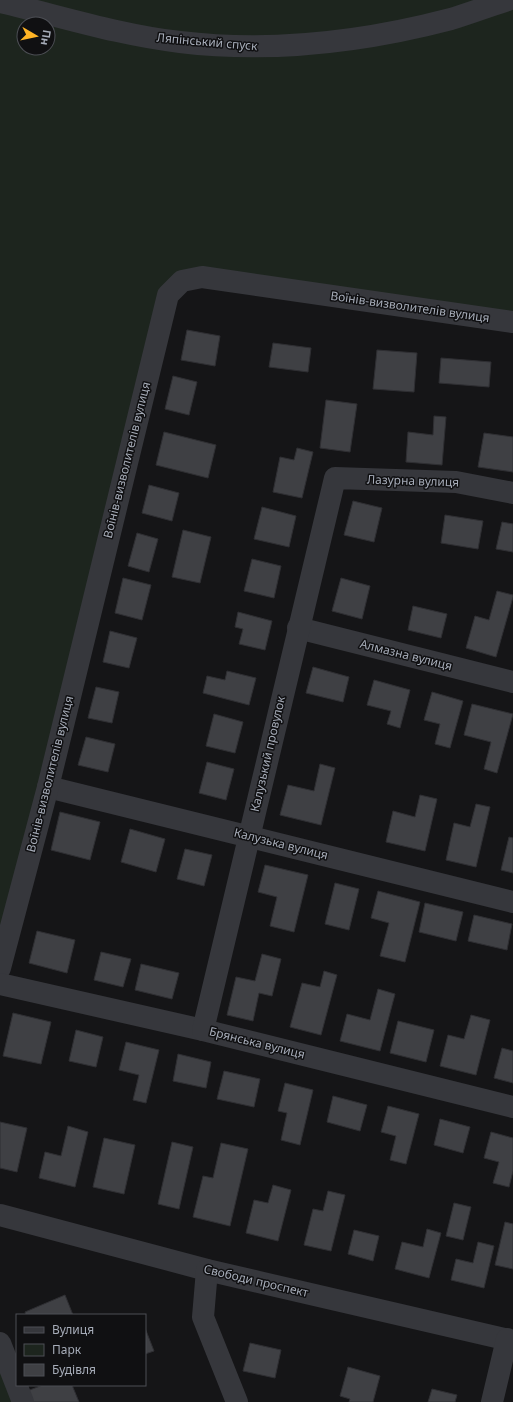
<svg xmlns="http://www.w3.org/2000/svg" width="513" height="1402" font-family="'Noto Sans',sans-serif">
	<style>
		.green { fill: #1d251e; fill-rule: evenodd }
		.building { fill: #3f4044; stroke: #2f2f33 }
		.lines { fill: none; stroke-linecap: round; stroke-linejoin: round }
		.minor { stroke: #36373c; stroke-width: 22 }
		.labels { text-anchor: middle; stroke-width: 3; stroke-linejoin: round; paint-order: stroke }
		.street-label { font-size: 12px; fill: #a6acb8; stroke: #101012 }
	</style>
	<rect width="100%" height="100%" fill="#151517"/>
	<g class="green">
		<path d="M0,0H513V322L182,281L0,968ZM24,24H48V48H24Z"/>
		<polygon points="0,1343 23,1402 0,1402"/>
	</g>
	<g class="building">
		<polygon points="187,330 220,336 215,366 181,360"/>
		<polygon points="273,343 311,348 308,372 269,367"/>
		<polygon points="377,350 417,353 414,392 373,389"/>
		<polygon points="441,358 491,362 489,387 439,383"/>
		<polygon points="173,376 197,382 189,415 165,409"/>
		<polygon points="326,400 357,404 350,452 320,448"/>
		<polygon points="434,416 446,417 442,465 406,462 408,432 433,435"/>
		<polygon points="164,432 216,445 208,478 156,465"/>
		<polygon points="484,433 513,437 513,472 478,467"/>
		<polygon points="297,448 313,452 302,498 273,492 280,457 294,460"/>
		<polygon points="149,485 179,493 172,521 142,513"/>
		<polygon points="353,501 382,508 374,542 344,535"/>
		<polygon points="262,507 296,516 289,547 254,539"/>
		<polygon points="445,515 483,521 478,549 441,543"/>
		<polygon points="502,522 513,524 513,552 496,549"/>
		<polygon points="183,530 211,537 200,583 172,577"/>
		<polygon points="137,533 158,539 149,572 128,566"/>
		<polygon points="252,559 281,566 274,598 244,591"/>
		<polygon points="123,578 151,585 142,620 115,613"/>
		<polygon points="341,578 370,586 362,619 332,611"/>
		<polygon points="497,591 513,595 513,597 496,657 466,648 475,616 489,620"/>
		<polygon points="413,606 447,614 441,638 408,630"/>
		<polygon points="238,612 272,621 265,650 239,644 243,629 235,627"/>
		<polygon points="110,631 137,638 129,668 103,662"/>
		<polygon points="313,667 349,677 343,702 306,693"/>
		<polygon points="227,671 256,678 249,705 203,693 207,676 225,680"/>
		<polygon points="374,680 410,690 400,728 387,724 391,711 367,705"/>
		<polygon points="96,687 119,692 112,723 88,718"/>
		<polygon points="432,692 463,701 450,748 435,744 440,724 424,720"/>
		<polygon points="472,704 513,714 497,773 484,769 491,742 464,735"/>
		<polygon points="214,714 243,722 235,753 206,746"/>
		<polygon points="86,737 115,744 108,772 78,765"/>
		<polygon points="207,762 234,769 226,800 199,793"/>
		<polygon points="320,764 335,768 321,825 280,815 288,785 314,791"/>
		<polygon points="420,795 437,799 425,851 386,842 393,811 415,817"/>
		<polygon points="476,804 490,807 476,867 446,860 454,823 470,827"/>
		<polygon points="60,812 100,822 90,860 51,850"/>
		<polygon points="130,829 165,839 156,872 121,862"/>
		<polygon points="509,837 513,838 513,873 501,870"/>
		<polygon points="185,849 212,855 204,886 177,879"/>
		<polygon points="265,865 308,875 294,932 270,926 277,897 258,892"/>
		<polygon points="335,883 359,889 349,930 325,924"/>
		<polygon points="378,891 420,902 405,962 380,956 389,923 371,918"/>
		<polygon points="425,903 463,912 456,941 419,932"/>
		<polygon points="474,915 512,924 507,950 468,941"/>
		<polygon points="37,931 75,940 67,973 29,963"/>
		<polygon points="101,952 131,959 123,987 94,980"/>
		<polygon points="262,954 281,959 272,996 259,993 253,1021 227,1015 236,977 255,981"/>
		<polygon points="141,964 179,973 172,999 135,990"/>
		<polygon points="324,971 337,975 321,1035 290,1027 302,983 320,987"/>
		<polygon points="378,989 395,994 380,1051 340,1041 347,1014 370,1020"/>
		<polygon points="13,1013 51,1022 41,1064 3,1056"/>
		<polygon points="471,1015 490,1020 476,1075 440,1066 448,1035 464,1039"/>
		<polygon points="398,1021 434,1030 426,1062 390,1053"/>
		<polygon points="76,1030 103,1037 96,1067 69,1061"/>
		<polygon points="126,1042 159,1050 146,1103 133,1100 139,1075 119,1070"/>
		<polygon points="502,1048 513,1051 513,1083 494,1078"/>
		<polygon points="178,1054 211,1062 206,1088 173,1081"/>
		<polygon points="224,1071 260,1079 254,1107 217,1099"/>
		<polygon points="285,1083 313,1090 300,1145 281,1140 287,1113 278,1111"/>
		<polygon points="333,1096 367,1105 360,1131 327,1122"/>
		<polygon points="388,1106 419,1114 406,1164 390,1160 396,1136 381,1132"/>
		<polygon points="440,1119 470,1127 463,1153 434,1145"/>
		<polygon points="0,1122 27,1128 17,1172 0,1168"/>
		<polygon points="68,1126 88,1132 75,1187 39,1178 45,1152 61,1156"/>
		<polygon points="491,1132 513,1138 513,1171 509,1187 493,1183 499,1162 484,1158"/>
		<polygon points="104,1138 135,1145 124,1194 93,1187"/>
		<polygon points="172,1142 193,1147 179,1209 158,1204"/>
		<polygon points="221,1143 248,1149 230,1226 193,1217 203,1176 213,1178"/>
		<polygon points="273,1185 291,1190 278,1241 246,1233 254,1200 268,1203"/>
		<polygon points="328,1191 345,1195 331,1251 304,1245 313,1209 323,1211"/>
		<polygon points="454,1203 471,1207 463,1240 446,1236"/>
		<polygon points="505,1222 513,1224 513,1269 495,1265"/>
		<polygon points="427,1229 441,1233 429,1278 395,1269 402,1242 423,1247"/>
		<polygon points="354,1230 379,1236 373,1261 348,1254"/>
		<polygon points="478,1242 494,1246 484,1288 451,1280 456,1259 473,1263"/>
		<polygon points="65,1295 73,1315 26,1315 25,1312"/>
		<polygon points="145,1328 154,1351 145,1354"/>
		<polygon points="250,1343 281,1350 275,1378 243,1371"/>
		<polygon points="348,1367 380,1376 373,1402 349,1402 350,1399 340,1396"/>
		<polygon points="43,1385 72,1385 79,1402 31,1402 27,1391"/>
		<polygon points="432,1389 457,1395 455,1402 428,1402"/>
	</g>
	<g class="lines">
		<g class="minor">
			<path d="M0,2C60,16 119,35 180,42C271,53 363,42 451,19C470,13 489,6 508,0"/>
			<polyline points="298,628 513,682"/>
			<polyline points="48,787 513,902"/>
			<polyline points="0,968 48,787 168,295 182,281 202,277 513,322"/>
			<polyline points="0,984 203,1030 513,1107"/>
			<polyline points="203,1030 335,478 456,482 513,493"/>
			<polyline points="0,1215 207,1270 513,1341"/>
			<polyline points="207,1270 203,1317 237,1402"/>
			<polyline points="0,1343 23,1402"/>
			<polyline points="492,1402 507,1339"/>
		</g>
	</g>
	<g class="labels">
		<g class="street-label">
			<text transform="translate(207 42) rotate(5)" y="4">Ляпінський спуск</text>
			<text transform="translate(410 307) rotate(8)" y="4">Воїнів-визволителів вулиця</text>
			<text transform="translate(127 460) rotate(-76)" y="4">Воїнів-визволителів вулиця</text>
			<text transform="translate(413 481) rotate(2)" y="4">Лазурна вулиця</text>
			<text transform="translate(406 655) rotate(14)" y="4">Алмазна вулиця</text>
			<text transform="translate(268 754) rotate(-77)" y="4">Калузький провулок</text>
			<text transform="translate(50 774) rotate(-76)" y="4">Воїнів-визволителів вулиця</text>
			<text transform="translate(281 844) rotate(14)" y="4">Калузька вулиця</text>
			<text transform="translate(257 1043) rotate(14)" y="4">Брянська вулиця</text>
			<text transform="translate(256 1281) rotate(13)" y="4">Свободи проспект</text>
		</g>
	</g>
	<rect x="16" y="1314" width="130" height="72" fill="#101012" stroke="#4c4e54"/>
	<rect x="24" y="1327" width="20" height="6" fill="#36373c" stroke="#4c4e54"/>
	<text x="52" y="1334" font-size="12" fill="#a6acb8">Вулиця</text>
	<rect x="24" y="1344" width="20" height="12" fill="#1d251e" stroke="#4c4e54"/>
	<text x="52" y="1354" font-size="12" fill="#a6acb8">Парк</text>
	<rect x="24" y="1364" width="20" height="12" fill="#3f4044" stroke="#4c4e54"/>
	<text x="52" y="1374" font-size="12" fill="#a6acb8">Будівля</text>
	<g transform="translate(36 36) rotate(99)"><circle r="19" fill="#101012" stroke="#4c4e54"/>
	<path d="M0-3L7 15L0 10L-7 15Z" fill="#ffb425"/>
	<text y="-6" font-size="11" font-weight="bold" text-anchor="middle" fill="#a6acb8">Пн</text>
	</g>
</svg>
